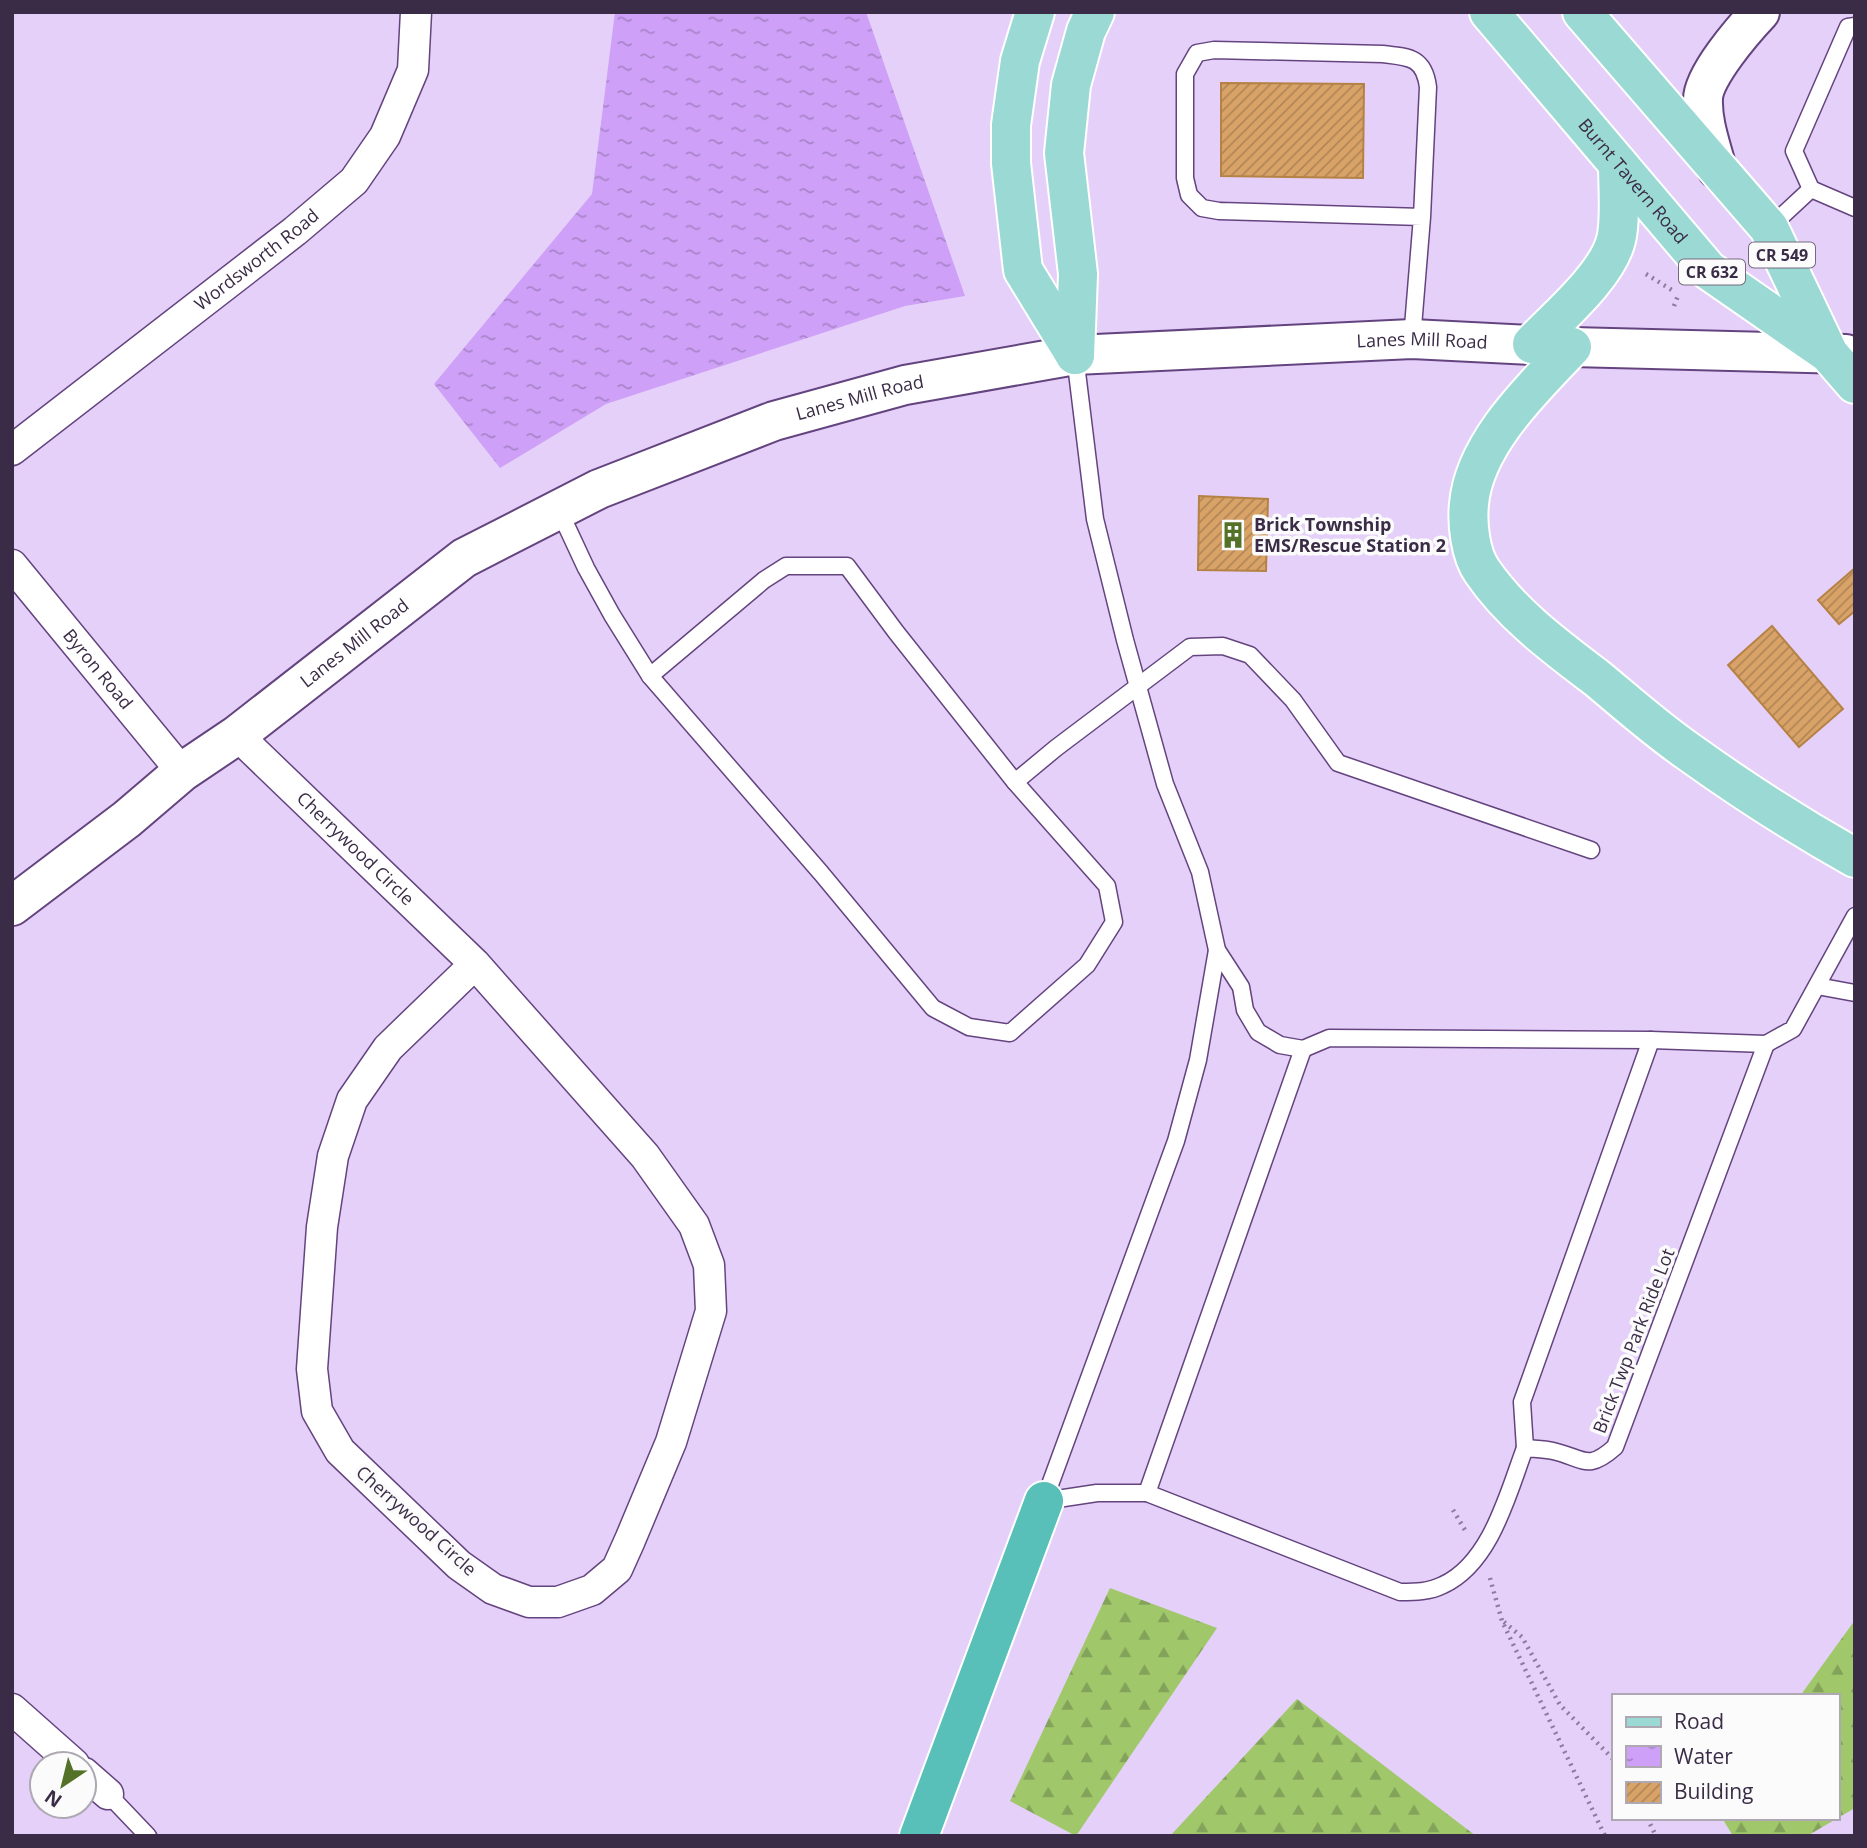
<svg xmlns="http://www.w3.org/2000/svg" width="1867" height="1848" font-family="'Open Sans',sans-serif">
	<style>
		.forest { fill: url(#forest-firs) }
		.water { fill: url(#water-ripples) }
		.building { fill: url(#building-hatch); stroke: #b58246; stroke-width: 2 }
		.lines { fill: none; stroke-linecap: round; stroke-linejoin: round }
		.lane-casing { stroke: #64447f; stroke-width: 19 }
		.street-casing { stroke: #64447f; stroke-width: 33 }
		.secondary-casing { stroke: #64447f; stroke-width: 42 }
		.primary-casing { stroke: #fff; stroke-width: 42 }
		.highway-casing { stroke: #fff; stroke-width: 42 }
		.path { stroke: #8c7b9c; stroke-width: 4.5; stroke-dasharray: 2 5; stroke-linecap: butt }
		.lane { stroke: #fff; stroke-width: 16 }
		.street { stroke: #fff; stroke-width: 30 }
		.secondary { stroke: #fff; stroke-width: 38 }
		.primary { stroke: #9bd9d4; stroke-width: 38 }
		.highway { stroke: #58c0b8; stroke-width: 38 }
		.labels { text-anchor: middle; stroke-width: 7; stroke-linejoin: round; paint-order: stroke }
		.shield { fill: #fbfbfb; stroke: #746a7c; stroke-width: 2 }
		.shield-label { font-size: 16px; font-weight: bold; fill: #3a2c46 }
		.street-label { font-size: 18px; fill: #3a2c46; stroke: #fbfbfb }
		.poi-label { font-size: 18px; font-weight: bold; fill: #3a2c46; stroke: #fbfbfb; text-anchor: start }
	</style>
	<defs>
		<pattern id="forest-firs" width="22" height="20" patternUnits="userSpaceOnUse" patternTransform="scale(1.75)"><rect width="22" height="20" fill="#a0c86b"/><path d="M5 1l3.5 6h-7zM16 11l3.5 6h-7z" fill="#83a35a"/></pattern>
		<pattern id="water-ripples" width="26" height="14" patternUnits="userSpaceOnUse" patternTransform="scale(1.75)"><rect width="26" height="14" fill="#cea0f7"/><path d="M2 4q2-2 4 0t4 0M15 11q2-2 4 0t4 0" fill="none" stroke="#a883ca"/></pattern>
		<pattern id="building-hatch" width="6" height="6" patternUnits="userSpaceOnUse" patternTransform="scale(1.75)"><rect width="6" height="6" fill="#d9a367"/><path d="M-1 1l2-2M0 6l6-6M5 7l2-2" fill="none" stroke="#b18557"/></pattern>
	</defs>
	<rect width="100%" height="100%" fill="#e5d0f9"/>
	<g class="forest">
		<polygon points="1110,1588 1217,1628 1076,1836 1010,1801"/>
		<polygon points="1855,1620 1855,1808 1807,1836 1733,1836 1722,1818 1837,1818 1837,1696 1800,1696"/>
		<polygon points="1297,1699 1476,1836 1170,1836"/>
	</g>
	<polygon class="water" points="615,12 866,12 965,296 905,306 606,404 500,468 434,384 592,194"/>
	<g class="building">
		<polygon points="1221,83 1364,84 1363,178 1221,176"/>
		<polygon points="1199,496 1268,499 1266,571 1198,570"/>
		<polygon points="1855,568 1855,611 1839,624 1818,600"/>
		<polygon points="1772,626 1843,709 1799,747 1728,665"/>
	</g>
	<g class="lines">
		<defs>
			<g id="lane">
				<polyline points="1811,189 1855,208"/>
				<polyline points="1769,228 1811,189 1794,151 1848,27 1855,26"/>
				<path d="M1412,339L1422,217L1428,87C1424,57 1409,57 1383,54L1214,50L1197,53L1185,74V178L1189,195L1202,208L1219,211L1422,217"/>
				<polyline points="1075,356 1095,519 1125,640 1165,784 1200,872 1217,950 1241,987 1245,1010 1258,1032 1280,1045 1303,1049 1329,1038 1651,1040 1766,1044 1793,1029 1855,916"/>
				<polyline points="559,510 586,568 612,615 650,676 821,873 933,1008 969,1027 1010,1033 1087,965 1114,922 1107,886 1015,782 1056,748 1190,647 1223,646 1250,655 1293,700 1338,763 1591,850"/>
				<polyline points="650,676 764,580 786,566 847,566 896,632 1015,782"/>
				<path d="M1217,950L1198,1060L1176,1141L1044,1501L1097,1493H1147L1400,1592C1415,1592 1429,1592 1443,1585C1491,1563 1508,1493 1525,1448C1534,1449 1544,1449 1553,1451C1584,1458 1587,1472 1615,1447L1766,1044"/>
				<polyline points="1817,986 1855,993"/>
				<polyline points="1525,1448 1522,1402 1651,1040"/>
				<polyline points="1147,1493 1303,1049"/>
				<polyline points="108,1794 148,1836"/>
			</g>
			<g id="street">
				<path id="s1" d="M12,450L295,231L354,181L385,136L413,70L416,12"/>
				<path id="s2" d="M12,565L182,772"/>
				<path id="s3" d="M237,735L475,964L645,1156L694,1225L709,1265L711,1311L671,1442L630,1540L617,1569L592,1590L558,1602H529L493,1589L459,1565L340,1451L317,1411L312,1369L322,1227L333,1156L352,1100L388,1048L475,964"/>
				<polyline points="12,1709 74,1764"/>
				<polyline points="84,1773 108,1794"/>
			</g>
			<g id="secondary">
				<path d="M1717,169C1711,146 1702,122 1703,99C1703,76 1744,29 1760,12"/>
				<path id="s4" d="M12,906L127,819L182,772L237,735L464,558L599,489L774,421L905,385L1075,355L1412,339L1572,347L1846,354"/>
			</g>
			<g id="primary">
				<polyline points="1035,12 1020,61 1011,125 1011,163 1023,270 1075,355"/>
				<path id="s5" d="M1489,12L1708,270L1829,354L1855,384"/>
				<polyline points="1582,12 1769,228 1828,352"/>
				<path d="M1532,344C1558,317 1607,276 1616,240C1621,221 1618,185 1618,164"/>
				<path d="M1572,347C1533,388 1474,444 1469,504C1467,523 1470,554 1482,571C1512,615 1556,647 1598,679C1628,704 1657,730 1689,752C1742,790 1798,826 1855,858"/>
				<polyline points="1075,355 1078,274 1064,153 1071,85 1086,31 1095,12"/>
			</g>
			<polyline id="highway" points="919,1836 1044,1501"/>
		</defs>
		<use href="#lane" class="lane-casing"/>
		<use href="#street" class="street-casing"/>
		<use href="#secondary" class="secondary-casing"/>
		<use href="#primary" class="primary-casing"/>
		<use href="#highway" class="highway-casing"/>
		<g class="path">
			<polyline points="1646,274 1675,292"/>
			<polyline points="1674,306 1679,293"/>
			<polyline points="1453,1510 1465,1530"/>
			<polyline points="1490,1578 1502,1621 1605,1836"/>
			<polyline points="1504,1622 1522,1637 1560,1705 1613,1759"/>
			<polyline points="1647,1818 1656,1836"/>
		</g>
		<use href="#lane" class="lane"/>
		<use href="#street" class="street"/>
		<use href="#secondary" class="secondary"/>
		<use href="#primary" class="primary"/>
		<use href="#highway" class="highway"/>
	</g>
	<defs>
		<symbol id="building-bare" viewBox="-9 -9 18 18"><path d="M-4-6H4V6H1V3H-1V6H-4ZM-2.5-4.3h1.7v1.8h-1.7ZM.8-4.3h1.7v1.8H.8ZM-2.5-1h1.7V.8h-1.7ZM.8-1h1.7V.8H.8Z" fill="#547227" stroke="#fbfbfb" stroke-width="2.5" paint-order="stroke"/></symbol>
	</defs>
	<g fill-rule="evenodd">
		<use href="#building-bare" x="1214" y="516" width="38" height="38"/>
	</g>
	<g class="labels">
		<g class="shield">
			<rect x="1749" y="242.5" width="66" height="25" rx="5"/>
			<rect x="1679" y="259.5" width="66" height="25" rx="5"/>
		</g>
		<g class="shield-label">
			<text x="1782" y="261">CR 549</text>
			<text x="1712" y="278">CR 632</text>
		</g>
		<g class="street-label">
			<text dy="6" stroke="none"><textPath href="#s5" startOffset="222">Burnt Tavern Road</textPath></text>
			<text dy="6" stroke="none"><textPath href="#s1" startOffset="310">Wordsworth Road</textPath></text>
			<text dy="6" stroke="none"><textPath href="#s4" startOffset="1566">Lanes Mill Road</textPath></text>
			<text dy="6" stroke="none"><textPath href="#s4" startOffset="999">Lanes Mill Road</textPath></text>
			<text dy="6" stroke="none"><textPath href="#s4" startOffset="432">Lanes Mill Road</textPath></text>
			<text dy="6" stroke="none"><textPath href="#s2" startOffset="135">Byron Road</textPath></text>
			<text dy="6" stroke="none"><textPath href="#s3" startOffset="164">Cherrywood Circle</textPath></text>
			<text transform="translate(1634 1341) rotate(-69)" y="6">Brick Twp Park Ride Lot</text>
			<text transform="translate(416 1521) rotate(42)" y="6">Cherrywood Circle</text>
		</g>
		<g class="poi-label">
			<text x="1254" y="531">Brick Township<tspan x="1254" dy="21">EMS/Rescue Station 2</tspan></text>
		</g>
	</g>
	<rect width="1867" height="1848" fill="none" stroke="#3a2c46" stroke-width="28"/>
	<rect x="1612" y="1694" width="228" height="126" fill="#fbfbfb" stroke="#aea8b3" stroke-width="2"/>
	<rect x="1626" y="1717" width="35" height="10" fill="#9bd9d4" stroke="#aea8b3" stroke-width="2"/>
	<text x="1674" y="1729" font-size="21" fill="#3a2c46">Road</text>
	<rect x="1626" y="1746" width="35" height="21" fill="url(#water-ripples)" stroke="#aea8b3" stroke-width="2"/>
	<text x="1674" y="1764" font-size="21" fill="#3a2c46">Water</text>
	<rect x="1626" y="1782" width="35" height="21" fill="url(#building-hatch)" stroke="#aea8b3" stroke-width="2"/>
	<text x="1674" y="1799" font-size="21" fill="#3a2c46">Building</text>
	<g transform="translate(63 1785) rotate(215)"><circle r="33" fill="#fbfbfb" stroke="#aea8b3" stroke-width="2"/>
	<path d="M0-5L12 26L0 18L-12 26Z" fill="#547227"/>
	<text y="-10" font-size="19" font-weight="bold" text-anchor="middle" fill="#3a2c46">N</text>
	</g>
</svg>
